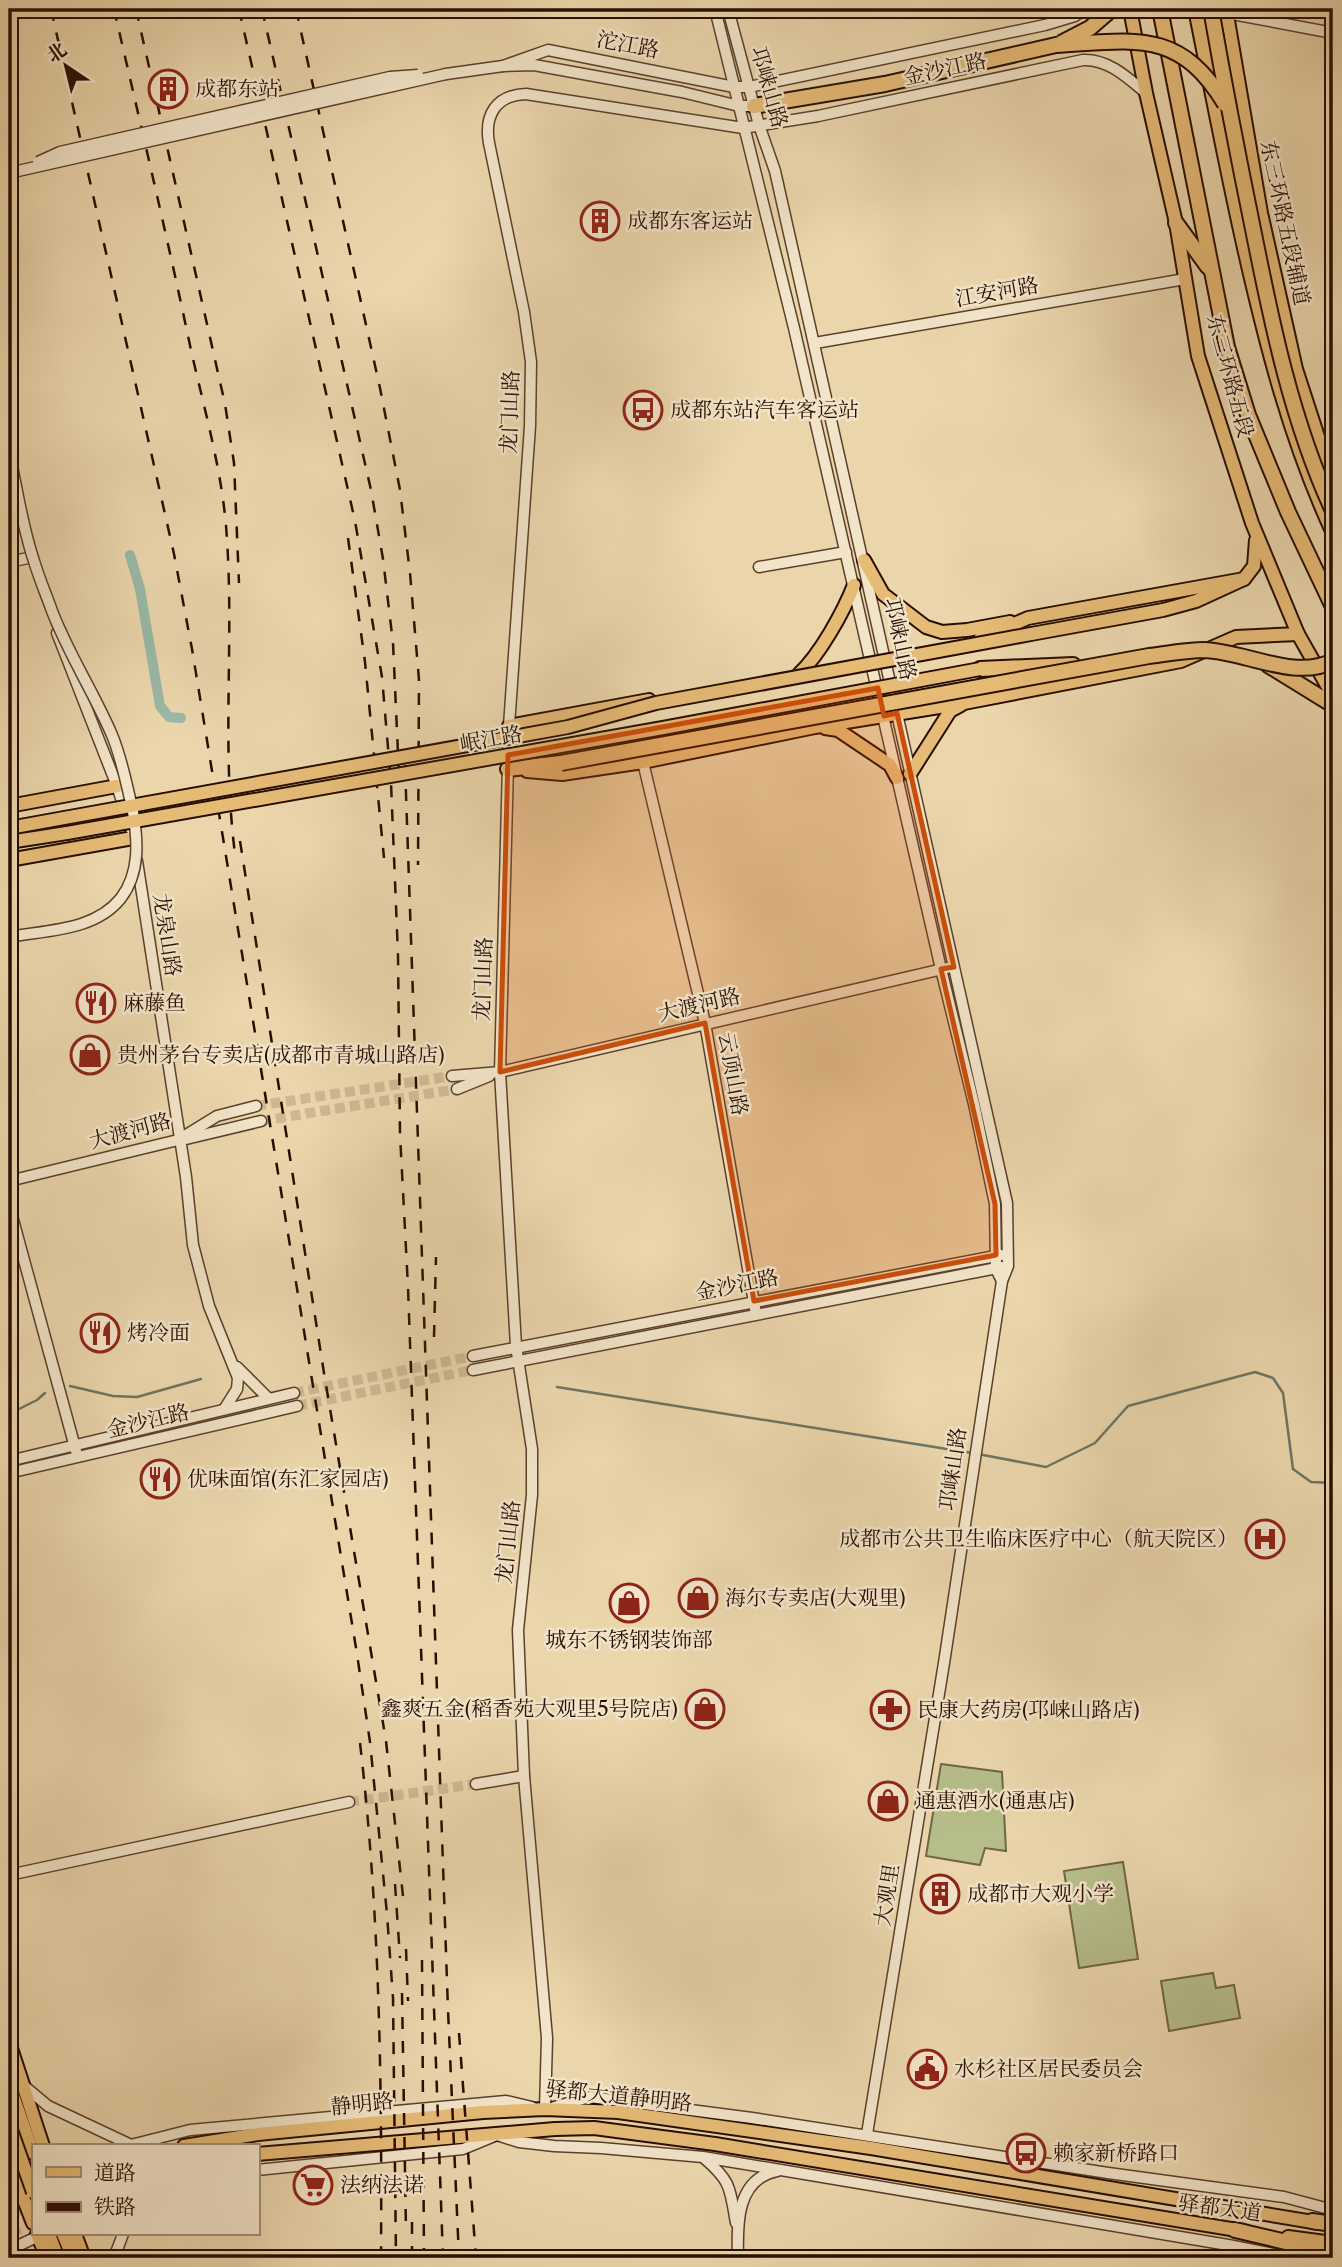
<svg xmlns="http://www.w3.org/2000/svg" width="1342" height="2267" font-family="'Libre Caslon Text','Noto Serif SC',serif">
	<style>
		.garden { fill: #b6be8a; stroke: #706645; stroke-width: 2 }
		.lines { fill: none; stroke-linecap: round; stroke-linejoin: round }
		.stream { stroke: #6c7564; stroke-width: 2.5 }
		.canal { stroke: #99b9a7; stroke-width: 10 }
		.minor-tunnel { stroke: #ceb892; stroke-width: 10; stroke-dasharray: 10 5; stroke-linecap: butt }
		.major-tunnel { stroke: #ceb892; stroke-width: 12; stroke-dasharray: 12 6; stroke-linecap: butt }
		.minor-casing { stroke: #5a402b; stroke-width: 13 }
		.major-casing { stroke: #290e00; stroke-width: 16 }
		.highway-casing { stroke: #290e00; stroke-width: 18 }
		.minor { stroke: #f2e4c9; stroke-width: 10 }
		.major { stroke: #e6bb76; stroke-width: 12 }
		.highway { stroke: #e6bb76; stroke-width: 14 }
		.rail { stroke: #290e00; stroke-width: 2.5; stroke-dasharray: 12 12; stroke-linecap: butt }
		.minor-bridge-casing { stroke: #5a402b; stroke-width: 13; stroke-linecap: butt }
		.major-bridge-casing { stroke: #290e00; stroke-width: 16; stroke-linecap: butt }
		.highway-bridge-casing { stroke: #290e00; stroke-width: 18; stroke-linecap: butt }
		.minor-bridge { stroke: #f2e4c9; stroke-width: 10 }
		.major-bridge { stroke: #e6bb76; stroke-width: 12 }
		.highway-bridge { stroke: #e6bb76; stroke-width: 14 }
		.marked { fill: #cb4e0a; fill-opacity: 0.2; stroke: #cb4e0a; stroke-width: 5; stroke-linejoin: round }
		.labels { text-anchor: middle; stroke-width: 5; stroke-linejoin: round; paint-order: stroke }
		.street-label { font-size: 21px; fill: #290e00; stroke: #f2e4c9 }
		.poi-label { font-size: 21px; fill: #290e00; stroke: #f2e4c9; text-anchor: start }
	</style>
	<rect width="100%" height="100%" fill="#ebd6ac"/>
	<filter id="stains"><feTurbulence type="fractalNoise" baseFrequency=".00286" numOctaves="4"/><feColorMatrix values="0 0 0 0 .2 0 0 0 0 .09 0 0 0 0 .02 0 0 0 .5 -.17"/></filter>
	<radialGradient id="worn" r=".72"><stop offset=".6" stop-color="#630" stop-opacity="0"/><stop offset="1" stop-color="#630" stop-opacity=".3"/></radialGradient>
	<g class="garden">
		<polygon points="941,1764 1002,1772 1006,1851 985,1848 980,1865 926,1856"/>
		<polygon points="1123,1862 1138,1959 1079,1968 1064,1871"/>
		<polygon points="1213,1973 1216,1988 1234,1985 1240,2018 1169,2031 1161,1981"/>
	</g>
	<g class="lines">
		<g class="stream">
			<polyline points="70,1386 113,1396 137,1397 201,1379"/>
			<polyline points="557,1387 972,1453"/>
			<polyline points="9,1414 37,1400 45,1393"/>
			<polyline points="978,1454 1046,1467 1095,1443 1128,1406 1255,1372 1273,1378 1283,1393 1293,1469 1311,1482 1333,1483"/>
		</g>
		<polyline class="canal" points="130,555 140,589 160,706 169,717 181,718"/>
		<g class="minor-tunnel">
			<polyline points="256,1106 452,1076"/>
			<polyline points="261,1121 457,1089"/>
			<polyline points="294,1393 473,1356"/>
			<polyline points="297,1406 473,1370"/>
			<polyline points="349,1802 476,1784"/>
		</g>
		<g class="major-tunnel">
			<polyline points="9,2215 33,2202"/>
			<polyline points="9,2233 33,2220"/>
		</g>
		<defs>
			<g id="minor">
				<polyline points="715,9 794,328 941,969 974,1104 995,1204 996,1269 1002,1281"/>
				<polyline points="728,9 759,125 775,171 1007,1203 1008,1266 1002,1281 944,1663 867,2134"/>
				<polyline points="1227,13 1333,33"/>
				<polyline points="503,66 548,50 734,87 749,87 1045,25 1075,16 1085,9"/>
				<polyline points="446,74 503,66 534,65 682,92 739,106 754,106"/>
				<polyline points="815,343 1185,279"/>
				<polyline points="9,476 13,496"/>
				<polyline points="9,562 28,558"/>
				<polyline points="759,567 846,552"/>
				<polyline points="57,633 117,786 131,829"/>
				<polyline points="643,762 705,1023 756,1314"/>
				<polyline points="137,861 186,1177 193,1245 209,1306 238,1378 237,1389 225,1408"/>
				<polyline points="452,1076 500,1072 947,968"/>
				<polyline points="457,1089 489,1076"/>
				<polyline points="186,1139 261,1121"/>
				<polyline points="9,1181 178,1140 217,1116 256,1106"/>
				<polyline points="9,1205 76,1451"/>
				<polyline points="473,1356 1001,1255"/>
				<polyline points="237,1367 268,1398"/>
				<polyline points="473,1370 1002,1267"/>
				<polyline points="9,1461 294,1393"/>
				<polyline points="9,1473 297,1406"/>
				<polyline points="476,1784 524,1776"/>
				<polyline points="9,1875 349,1802"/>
				<polyline points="23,2085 48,2106 131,2145"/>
				<polyline points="554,2107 590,2097 752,2118 1108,2173 1284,2197 1333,2210"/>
				<path d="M545,2109L547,2038L524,1776L518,1630L532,1495V1449L516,1346L500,1072L509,726L530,426L531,362L524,312L489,143C484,115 496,95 526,94L743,128L818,116L1083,60C1108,59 1127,77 1146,93"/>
				<polyline points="127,2146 190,2130 506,2101 532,2107"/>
				<path d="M704,2158C731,2181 730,2188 736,2223"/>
				<polyline points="257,2170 463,2149 497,2135 519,2142 554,2146 601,2148 703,2157 1228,2245 1294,2258"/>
				<polyline points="9,2199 26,2190"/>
				<polyline points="9,2250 43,2234"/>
				<polyline points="114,2258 123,2234"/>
				<path d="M738,2258C737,2225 736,2179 777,2171"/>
			</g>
			<g id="major">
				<polyline points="1130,9 1146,93 1176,223 1198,356 1252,523 1298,634 1333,696"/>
				<polyline points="1226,9 1261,213 1296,369 1320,443 1333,467"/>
				<polyline points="864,560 883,594 926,627 942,632 967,630 1010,622"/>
				<polyline points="1031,634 1163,610 1196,601 1244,579 1254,566 1256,540"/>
				<polyline points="980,639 1028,618 1244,579"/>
				<path d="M799,674C820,654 843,613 854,585"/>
				<polyline points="509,726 649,700"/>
				<polyline points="825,728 838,730 890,765 897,778"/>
				<polyline points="527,771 562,774 643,762 815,727 964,703 1181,661 1236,637 1298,634"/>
				<polyline points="910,774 950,711 961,705"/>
				<polyline points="9,806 117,786"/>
				<polyline points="9,828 64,818"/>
				<polyline points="9,842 67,833"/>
				<polyline points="9,860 133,838"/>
				<polyline points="9,2042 43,2146"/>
				<polyline points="9,2084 33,2153"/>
				<polyline points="184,2146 258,2134 483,2112 545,2109 618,2112 871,2148 1319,2223"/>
				<polyline points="257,2154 555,2129 594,2128 715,2144 1243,2231"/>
				<polyline points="9,2161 33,2223"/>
				<polyline points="37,2234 47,2258"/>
				<polyline points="49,2234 58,2258"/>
				<polyline points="63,2234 73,2258"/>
				<polyline points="75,2234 84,2258"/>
				<polyline points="1288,2237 1333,2243"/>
			</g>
			<g id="highway">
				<polyline points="1160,9 1227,347 1248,415 1288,512 1333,607"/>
				<path d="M1196,9C1212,89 1227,168 1245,248C1267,345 1291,440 1333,531"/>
				<polyline points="754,106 885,84 1056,45"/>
				<polyline points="1176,223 1208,267"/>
				<polyline points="1320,443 1330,496"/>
				<polyline points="1268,665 1333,705"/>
				<polyline points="980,669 1073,665"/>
				<polyline points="508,769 561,763"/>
				<polyline points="1312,2221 1333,2224"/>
				<polyline points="1235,2230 1333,2253"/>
			</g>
		</defs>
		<use href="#minor" class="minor-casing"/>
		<use href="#major" class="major-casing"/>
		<use href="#highway" class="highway-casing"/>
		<use href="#minor" class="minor"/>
		<use href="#major" class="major"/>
		<use href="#highway" class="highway"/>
		<g class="rail">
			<polyline points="51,9 174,554 192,649 357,1654 370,1742 387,1914 393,1998 396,2258"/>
			<path d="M114,9C140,122 167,236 191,350C204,408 221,467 226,526C235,635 221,745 235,854"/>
			<polyline points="136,9 225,404 234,463 239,583"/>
			<polyline points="239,9 355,521 382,677 391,783 398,955 400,1134 408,1287 443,2258"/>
			<polyline points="262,9 371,490 383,559 393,643 399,775"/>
			<polyline points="296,9 380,388 400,490 410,573 419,680 418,865"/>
			<polyline points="348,538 365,662 384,858"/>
			<polyline points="405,765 448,2010 459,2258"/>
			<polyline points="240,841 324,1373 386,1741 403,1896"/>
			<polyline points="434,1337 436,1257"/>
			<path d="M360,1743C380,1914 382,2087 381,2258"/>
			<polyline points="395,1884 400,1958"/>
			<polyline points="406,1949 408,2001"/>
			<polyline points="422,1960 424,2258"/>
			<polyline points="402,1993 406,2231"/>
			<polyline points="459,2033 476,2258"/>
			<polyline points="412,2258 412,2221"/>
		</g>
		<defs>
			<g id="minor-bridge">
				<polyline points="38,162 60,152 390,77 418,75"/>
				<polyline points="9,173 446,74"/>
				<path d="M9,452C17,488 22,526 34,561C39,578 46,594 52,611C68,653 94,693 112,735C122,759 127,786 133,812C138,841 140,873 121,898C95,931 47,930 9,937"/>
			</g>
			<g id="major-bridge">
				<polyline points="64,818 568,727 656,703 1031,634"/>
				<polyline points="67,833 663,728 980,669"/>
				<polyline points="9,2124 33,2192"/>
			</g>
			<g id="highway-bridge">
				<path d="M1211,9C1224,83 1238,156 1253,229C1272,325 1292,422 1333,511"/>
				<polyline points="1061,43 1090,28 1112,9"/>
				<path d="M1056,45C1132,41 1179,27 1225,104"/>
				<path d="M561,763L1149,656C1167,654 1186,650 1204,650C1244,651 1295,681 1333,661"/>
			</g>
		</defs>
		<use href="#minor-bridge" class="minor-bridge-casing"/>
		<use href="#major-bridge" class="major-bridge-casing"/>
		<use href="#highway-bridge" class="highway-bridge-casing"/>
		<use href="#minor-bridge" class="minor-bridge"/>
		<use href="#major-bridge" class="major-bridge"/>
		<use href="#highway-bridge" class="highway-bridge"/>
	</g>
	<path class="marked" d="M878,688L884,716L897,713L954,967L941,969L995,1204L996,1255L754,1301L705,1023L500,1072L508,755Z"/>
	<defs>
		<symbol id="building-ring" viewBox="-11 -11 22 22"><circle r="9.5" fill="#f2e4c9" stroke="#8f2418" stroke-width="1.5"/><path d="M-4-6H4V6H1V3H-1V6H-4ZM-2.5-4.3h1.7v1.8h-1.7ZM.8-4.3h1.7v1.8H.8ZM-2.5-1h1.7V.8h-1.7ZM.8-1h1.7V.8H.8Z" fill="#8f2418"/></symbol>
		<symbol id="bus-ring" viewBox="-11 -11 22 22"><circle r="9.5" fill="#f2e4c9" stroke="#8f2418" stroke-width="1.5"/><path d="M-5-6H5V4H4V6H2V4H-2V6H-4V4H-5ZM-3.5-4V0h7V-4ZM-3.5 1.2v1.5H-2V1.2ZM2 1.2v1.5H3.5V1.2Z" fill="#8f2418"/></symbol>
		<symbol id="restaurant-ring" viewBox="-11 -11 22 22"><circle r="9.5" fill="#f2e4c9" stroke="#8f2418" stroke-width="1.5"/><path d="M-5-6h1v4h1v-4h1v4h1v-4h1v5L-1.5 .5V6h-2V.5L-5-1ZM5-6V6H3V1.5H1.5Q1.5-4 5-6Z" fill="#8f2418"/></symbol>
		<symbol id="shop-ring" viewBox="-11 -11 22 22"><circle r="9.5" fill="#f2e4c9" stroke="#8f2418" stroke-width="1.5"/><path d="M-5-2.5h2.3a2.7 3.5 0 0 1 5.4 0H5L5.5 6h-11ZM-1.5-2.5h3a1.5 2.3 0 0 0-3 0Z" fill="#8f2418"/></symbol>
		<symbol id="hospital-ring" viewBox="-11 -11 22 22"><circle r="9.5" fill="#f2e4c9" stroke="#8f2418" stroke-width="1.5"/><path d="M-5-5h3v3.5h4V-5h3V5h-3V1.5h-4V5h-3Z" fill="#8f2418"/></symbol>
		<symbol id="pharmacy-ring" viewBox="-11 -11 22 22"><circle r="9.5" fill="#f2e4c9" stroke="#8f2418" stroke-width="1.5"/><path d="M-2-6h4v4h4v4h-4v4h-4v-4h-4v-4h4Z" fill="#8f2418"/></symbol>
		<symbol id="civic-ring" viewBox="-11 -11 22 22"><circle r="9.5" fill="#f2e4c9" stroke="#8f2418" stroke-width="1.5"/><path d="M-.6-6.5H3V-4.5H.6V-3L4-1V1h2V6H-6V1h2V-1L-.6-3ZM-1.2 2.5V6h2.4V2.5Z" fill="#8f2418"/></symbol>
		<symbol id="supermarket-ring" viewBox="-11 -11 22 22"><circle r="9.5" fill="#f2e4c9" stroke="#8f2418" stroke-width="1.5"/><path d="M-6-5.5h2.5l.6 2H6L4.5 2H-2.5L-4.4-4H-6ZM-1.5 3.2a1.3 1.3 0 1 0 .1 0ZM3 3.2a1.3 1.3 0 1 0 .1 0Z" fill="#8f2418"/></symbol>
	</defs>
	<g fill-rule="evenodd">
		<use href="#building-ring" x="146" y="67" width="44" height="44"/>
		<use href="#building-ring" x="578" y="199" width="44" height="44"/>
		<use href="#bus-ring" x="621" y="388" width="44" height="44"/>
		<use href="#restaurant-ring" x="74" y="981" width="44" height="44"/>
		<use href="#shop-ring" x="68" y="1033" width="44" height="44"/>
		<use href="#restaurant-ring" x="78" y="1311" width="44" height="44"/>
		<use href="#restaurant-ring" x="138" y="1457" width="44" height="44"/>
		<use href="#hospital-ring" x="1243" y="1517" width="44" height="44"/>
		<use href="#shop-ring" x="676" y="1576" width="44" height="44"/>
		<use href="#shop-ring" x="607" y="1581" width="44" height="44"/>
		<use href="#shop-ring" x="683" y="1687" width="44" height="44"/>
		<use href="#pharmacy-ring" x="868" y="1688" width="44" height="44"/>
		<use href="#shop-ring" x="866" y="1779" width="44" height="44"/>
		<use href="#building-ring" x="918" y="1872" width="44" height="44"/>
		<use href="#civic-ring" x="905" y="2047" width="44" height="44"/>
		<use href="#bus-ring" x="1004" y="2131" width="44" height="44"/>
		<use href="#supermarket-ring" x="291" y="2163" width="44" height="44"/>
	</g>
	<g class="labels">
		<g class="street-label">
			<text transform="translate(628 45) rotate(11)" y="7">沱江路</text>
			<text transform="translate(945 69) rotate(-12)" y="7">金沙江路</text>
			<text transform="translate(769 87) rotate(74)" y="7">邛崃山路</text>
			<text transform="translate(1285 223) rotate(78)" y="7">东三环路五段辅道</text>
			<text transform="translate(997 292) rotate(-10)" y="7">江安河路</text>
			<text transform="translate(1230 376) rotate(75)" y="7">东三环路五段</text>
			<text transform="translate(510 412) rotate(-88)" y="7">龙门山路</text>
			<text transform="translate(900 639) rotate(78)" y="7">邛崃山路</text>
			<text transform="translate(491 739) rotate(-10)" y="7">岷江路</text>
			<text transform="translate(167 935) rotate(81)" y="7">龙泉山路</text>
			<text transform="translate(483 979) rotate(-88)" y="7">龙门山路</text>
			<text transform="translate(699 1005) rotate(-13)" y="7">大渡河路</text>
			<text transform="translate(733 1074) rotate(80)" y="7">云顶山路</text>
			<text transform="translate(130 1131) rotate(-15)" y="7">大渡河路</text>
			<text transform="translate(737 1285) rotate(-11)" y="7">金沙江路</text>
			<text transform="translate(148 1421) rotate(-13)" y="7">金沙江路</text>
			<text transform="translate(953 1469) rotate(-82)" y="7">邛崃山路</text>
			<text transform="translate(508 1542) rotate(-84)" y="7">龙门山路</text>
			<text transform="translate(887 1895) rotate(-81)" y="7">大观里</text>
			<text transform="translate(619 2096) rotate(6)" y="7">驿都大道静明路</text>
			<text transform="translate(362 2104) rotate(-6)" y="7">静明路</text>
			<text transform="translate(1220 2208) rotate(8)" y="7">驿都大道</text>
		</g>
		<g class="poi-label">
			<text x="195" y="96">成都东站</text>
			<text x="627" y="228">成都东客运站</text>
			<text x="670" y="417">成都东站汽车客运站</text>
			<text x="123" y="1010">麻藤鱼</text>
			<text x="117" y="1062">贵州茅台专卖店(成都市青城山路店)</text>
			<text x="127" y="1340">烤冷面</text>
			<text x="187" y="1486">优味面馆(东汇家园店)</text>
			<text x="1238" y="1546" text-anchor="end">成都市公共卫生临床医疗中心（航天院区）</text>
			<text x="725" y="1605">海尔专卖店(大观里)</text>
			<text x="629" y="1647" text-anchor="middle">城东不锈钢装饰部</text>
			<text x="678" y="1716" text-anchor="end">鑫爽五金(稻香苑大观里5号院店)</text>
			<text x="917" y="1717">民康大药房(邛崃山路店)</text>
			<text x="915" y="1808">通惠酒水(通惠店)</text>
			<text x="967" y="1901">成都市大观小学</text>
			<text x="954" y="2076">水杉社区居民委员会</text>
			<text x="1053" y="2160">赖家新桥路口</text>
			<text x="340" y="2192">法纳法诺</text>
		</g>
	</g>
	<rect width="1342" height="2267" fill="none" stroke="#ebd6ac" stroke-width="35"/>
	<rect x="10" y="10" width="1321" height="2246" fill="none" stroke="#290e00" stroke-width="3.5"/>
	<rect x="18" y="18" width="1307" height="2232" fill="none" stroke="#290e00" stroke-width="2"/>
	<rect x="32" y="2144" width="228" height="91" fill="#f2e4c9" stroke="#a28e79" stroke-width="2"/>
	<rect x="46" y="2167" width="35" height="10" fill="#e6bb76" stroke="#a28e79" stroke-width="2"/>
	<text x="94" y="2180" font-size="21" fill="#290e00">道路</text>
	<rect x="46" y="2202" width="35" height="10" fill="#290e00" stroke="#a28e79" stroke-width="2"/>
	<text x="94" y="2214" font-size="21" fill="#290e00">铁路</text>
	<g transform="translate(66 66) rotate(325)" stroke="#f2e4c9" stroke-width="5" paint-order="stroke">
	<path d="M0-5L12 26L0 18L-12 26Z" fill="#290e00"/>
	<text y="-10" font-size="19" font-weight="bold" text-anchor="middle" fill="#290e00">北</text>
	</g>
	<rect width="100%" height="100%" filter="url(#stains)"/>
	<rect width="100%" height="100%" fill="url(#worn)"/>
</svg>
